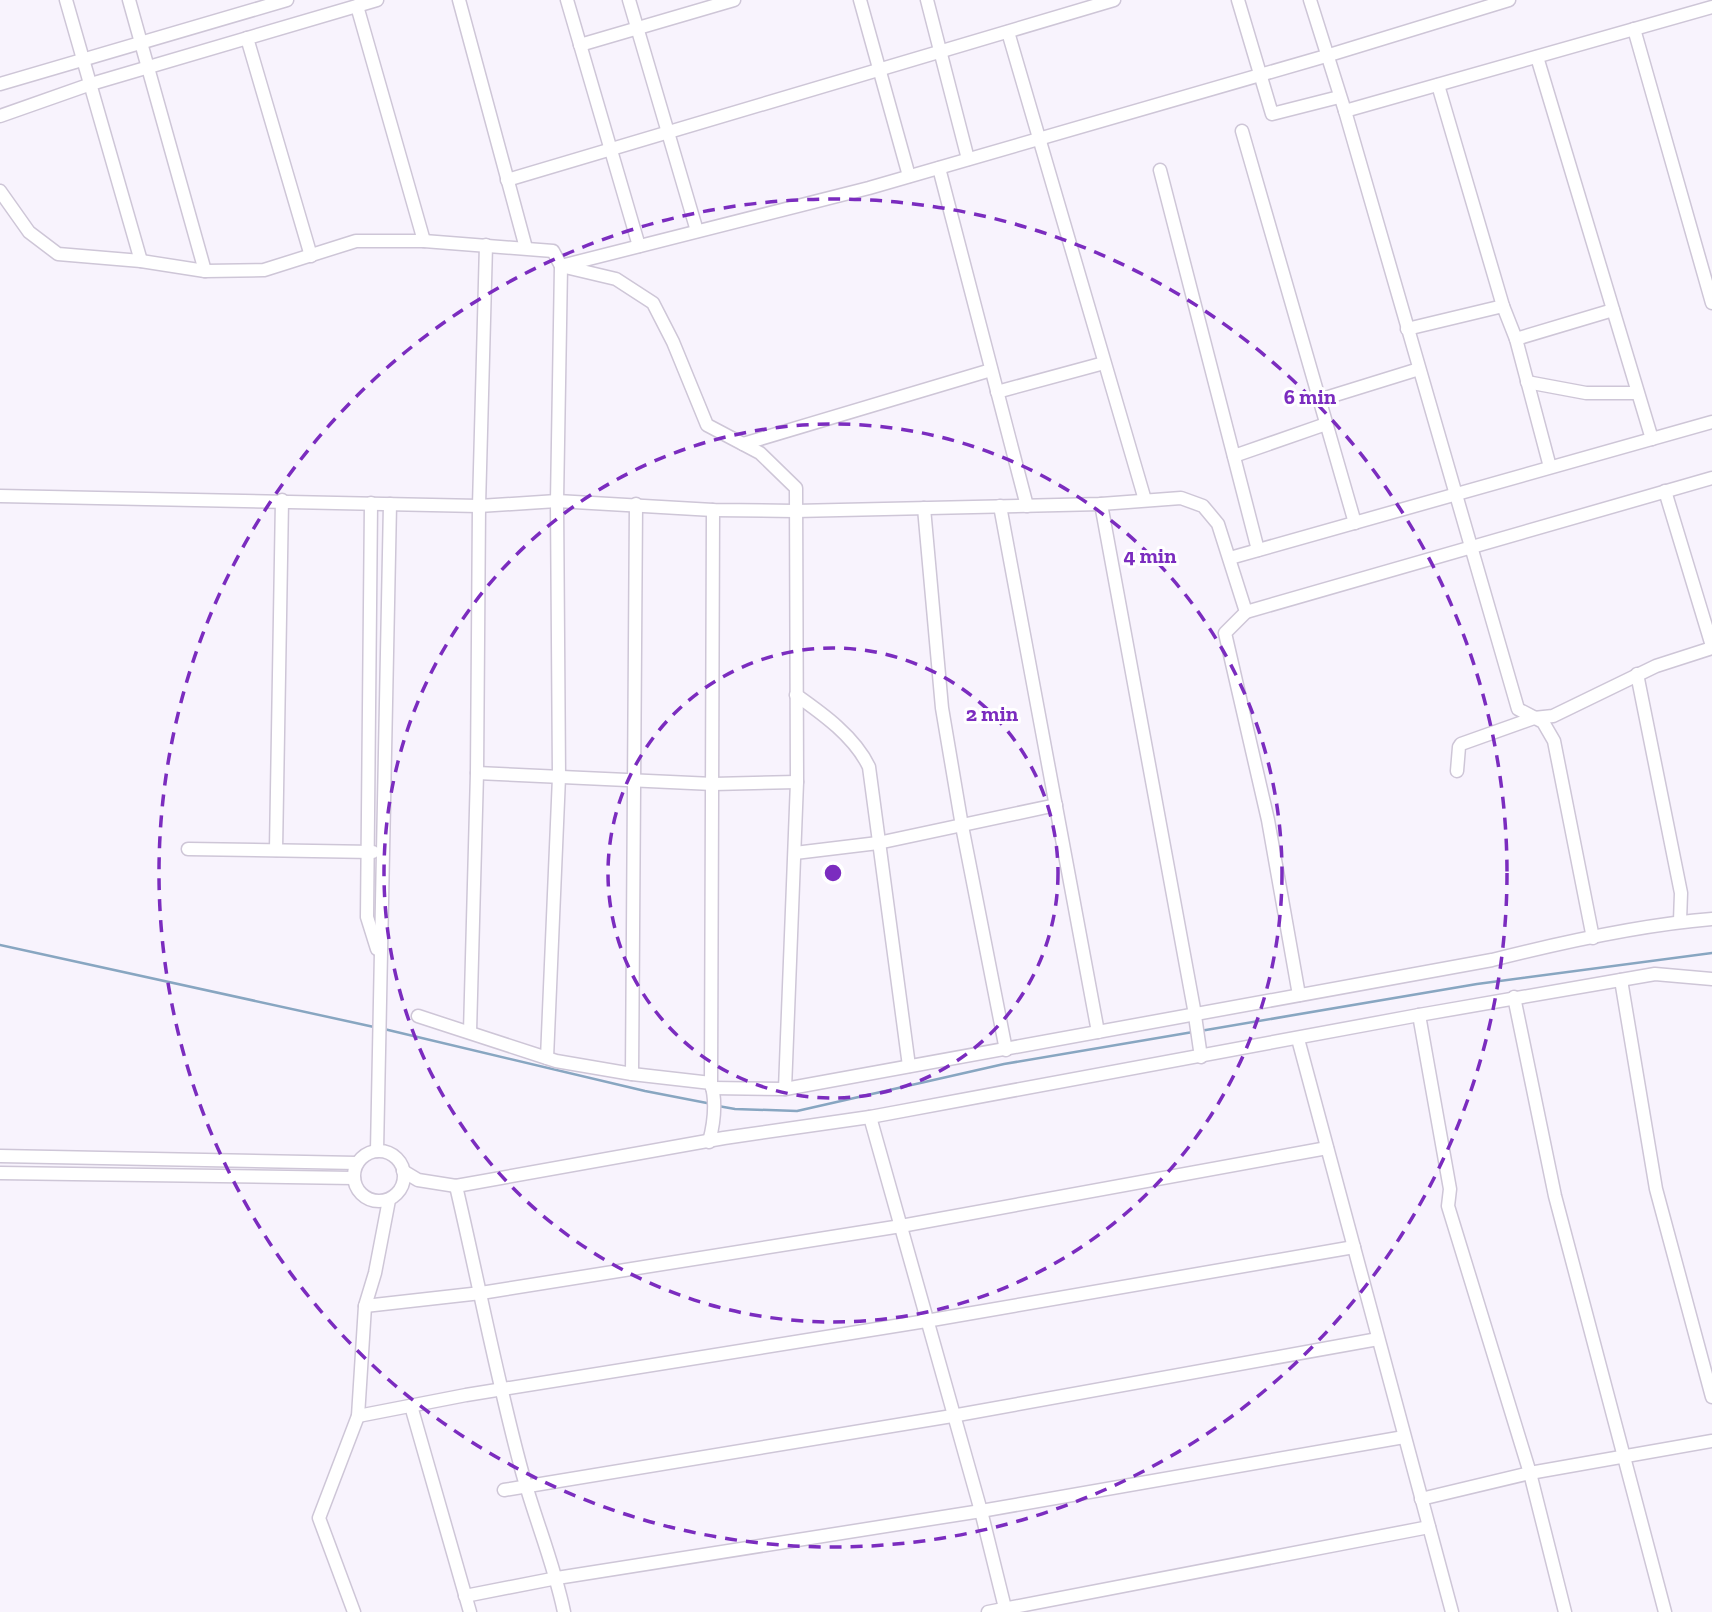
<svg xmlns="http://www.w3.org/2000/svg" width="1712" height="1612" font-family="'Zilla Slab',serif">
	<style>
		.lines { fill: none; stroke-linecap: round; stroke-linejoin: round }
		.stream { stroke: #88a6c1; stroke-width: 2.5 }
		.minor-casing { stroke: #cec6d7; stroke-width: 15 }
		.minor { stroke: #fff; stroke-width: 12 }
		.ring { fill: none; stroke: #7b2cbf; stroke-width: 3.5; stroke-dasharray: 12 9 }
		.centre { fill: #7b2cbf; stroke: #fff; stroke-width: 3.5 }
		.ring-label { font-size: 21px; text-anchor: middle; font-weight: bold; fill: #7b2cbf; stroke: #fff; stroke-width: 6; stroke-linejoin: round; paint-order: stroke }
	</style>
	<rect width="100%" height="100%" fill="#f8f3fd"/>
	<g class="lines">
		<g class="stream">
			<polyline points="0,945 374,1027"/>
			<polyline points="384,1029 645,1091 712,1104"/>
			<polyline points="1200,1031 1477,984 1712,953"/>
			<polyline points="718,1106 735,1109 797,1111 1004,1064 1193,1032"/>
		</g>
		<defs>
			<g id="minor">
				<polyline points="66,0 141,261"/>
				<polyline points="129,0 205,271"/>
				<polyline points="459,0 526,248"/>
				<polyline points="567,0 639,246"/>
				<polyline points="629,0 697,231"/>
				<polyline points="860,0 909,176"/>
				<polyline points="927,0 968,159"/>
				<polyline points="1238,0 1272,114 1339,97"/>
				<polyline points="1310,0 1345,111 1518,709 1543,722 1554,741 1593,938"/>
				<polyline points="357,6 424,241"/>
				<polyline points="1634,29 1712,303"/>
				<polyline points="1008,32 1145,500"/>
				<polyline points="247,38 311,256"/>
				<polyline points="580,45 734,0"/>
				<polyline points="1537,57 1652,439"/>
				<polyline points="0,84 287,0"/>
				<polyline points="1438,85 1503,306"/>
				<polyline points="1345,111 1712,7"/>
				<polyline points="0,116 91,84 377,0"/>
				<polyline points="1242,131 1355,523"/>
				<polyline points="939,168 1027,506"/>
				<polyline points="1160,170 1258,550"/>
				<polyline points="507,180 1114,0"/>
				<polyline points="0,191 29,232 58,254 141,261 205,271 264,270 356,241 424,241 553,251 561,266 616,279 653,303 673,342 707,425 760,453 796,488 797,782 785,1089"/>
				<polyline points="1407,329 1503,306 1516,339 1613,310"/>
				<polyline points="1516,339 1550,467"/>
				<polyline points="1527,382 1586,393 1637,393"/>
				<polyline points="997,392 1104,363"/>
				<polyline points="1319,400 1419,369"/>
				<polyline points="743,444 991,370"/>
				<polyline points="1234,456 1326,424"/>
				<polyline points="1665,491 1712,646"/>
				<polyline points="0,496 479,506 557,501 713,510 795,511 1101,504 1181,498 1203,506 1218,524 1246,612 1225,633 1268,820 1299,995"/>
				<polyline points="371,503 367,917 377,949"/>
				<polyline points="1101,504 1194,1009 1201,1057"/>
				<polyline points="1000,506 1098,1032"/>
				<polyline points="924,508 942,708 962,826 1006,1050"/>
				<polyline points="1230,558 1712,422"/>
				<polyline points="1246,612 1712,478"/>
				<polyline points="1637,674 1681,893 1680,921"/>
				<path d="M796,695C823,714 855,737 869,767L909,1066"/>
				<polyline points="1457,771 1459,747 1461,744 1534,718 1553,716 1656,666 1712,648"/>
				<polyline points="477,773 713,784 797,782"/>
				<polyline points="188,849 373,852"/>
				<polyline points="276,850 282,500"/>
				<polyline points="795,853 878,843 1056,805"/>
				<polyline points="1621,980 1656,1189 1712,1397"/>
				<polyline points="1514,997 1555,1196 1665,1612"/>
				<polyline points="1419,1015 1450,1189 1448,1206 1530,1473 1565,1612"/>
				<polyline points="418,1016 556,1061 632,1074 711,1083"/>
				<polyline points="470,1032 477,773 479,506 486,245"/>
				<polyline points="1298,1039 1452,1612"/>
				<polyline points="547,1058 559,777 557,501 561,266 869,188 1326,56 1509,0"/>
				<polyline points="632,1074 636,504"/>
				<path d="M712,1088L785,1089L1492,960C1563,942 1639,925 1712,919"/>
				<polyline points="870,1117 981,1511 1006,1612"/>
				<path d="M709,1142C714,1123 717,1103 711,1083L713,510"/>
				<circle cx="379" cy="1176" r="25"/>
				<polyline points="377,1151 390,504"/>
				<polyline points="0,1156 357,1163"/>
				<polyline points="403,1171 418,1180 456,1186 724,1138 870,1117 1419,1015 1655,974 1712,979"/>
				<polyline points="0,1173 354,1178"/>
				<path d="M456,1186C478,1280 496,1375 521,1468C534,1517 554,1563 564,1612"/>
				<polyline points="365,1306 481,1293 901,1226 1327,1148"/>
				<polyline points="411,1406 470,1612"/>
				<polyline points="358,1416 466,1395 926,1321 1354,1247"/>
				<polyline points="504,1490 952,1416 1378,1339"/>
				<polyline points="1421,1499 1530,1473 1712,1441"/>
				<polyline points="465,1596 557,1578 981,1511 1404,1437"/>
				<polyline points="354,1612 319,1518 358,1416 365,1306 375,1273 389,1200"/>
				<polyline points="988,1612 1429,1527"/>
			</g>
		</defs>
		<use href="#minor" class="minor-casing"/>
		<use href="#minor" class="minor"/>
	</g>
	<g class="ring">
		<circle cx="833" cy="873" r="225"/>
		<circle cx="833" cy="873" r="449"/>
		<circle cx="833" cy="873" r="674"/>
	</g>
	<circle cx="833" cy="873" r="10" class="centre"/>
	<g class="ring-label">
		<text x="1310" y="404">6 min</text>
		<text x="1150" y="563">4 min</text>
		<text x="992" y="721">2 min</text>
	</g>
</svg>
